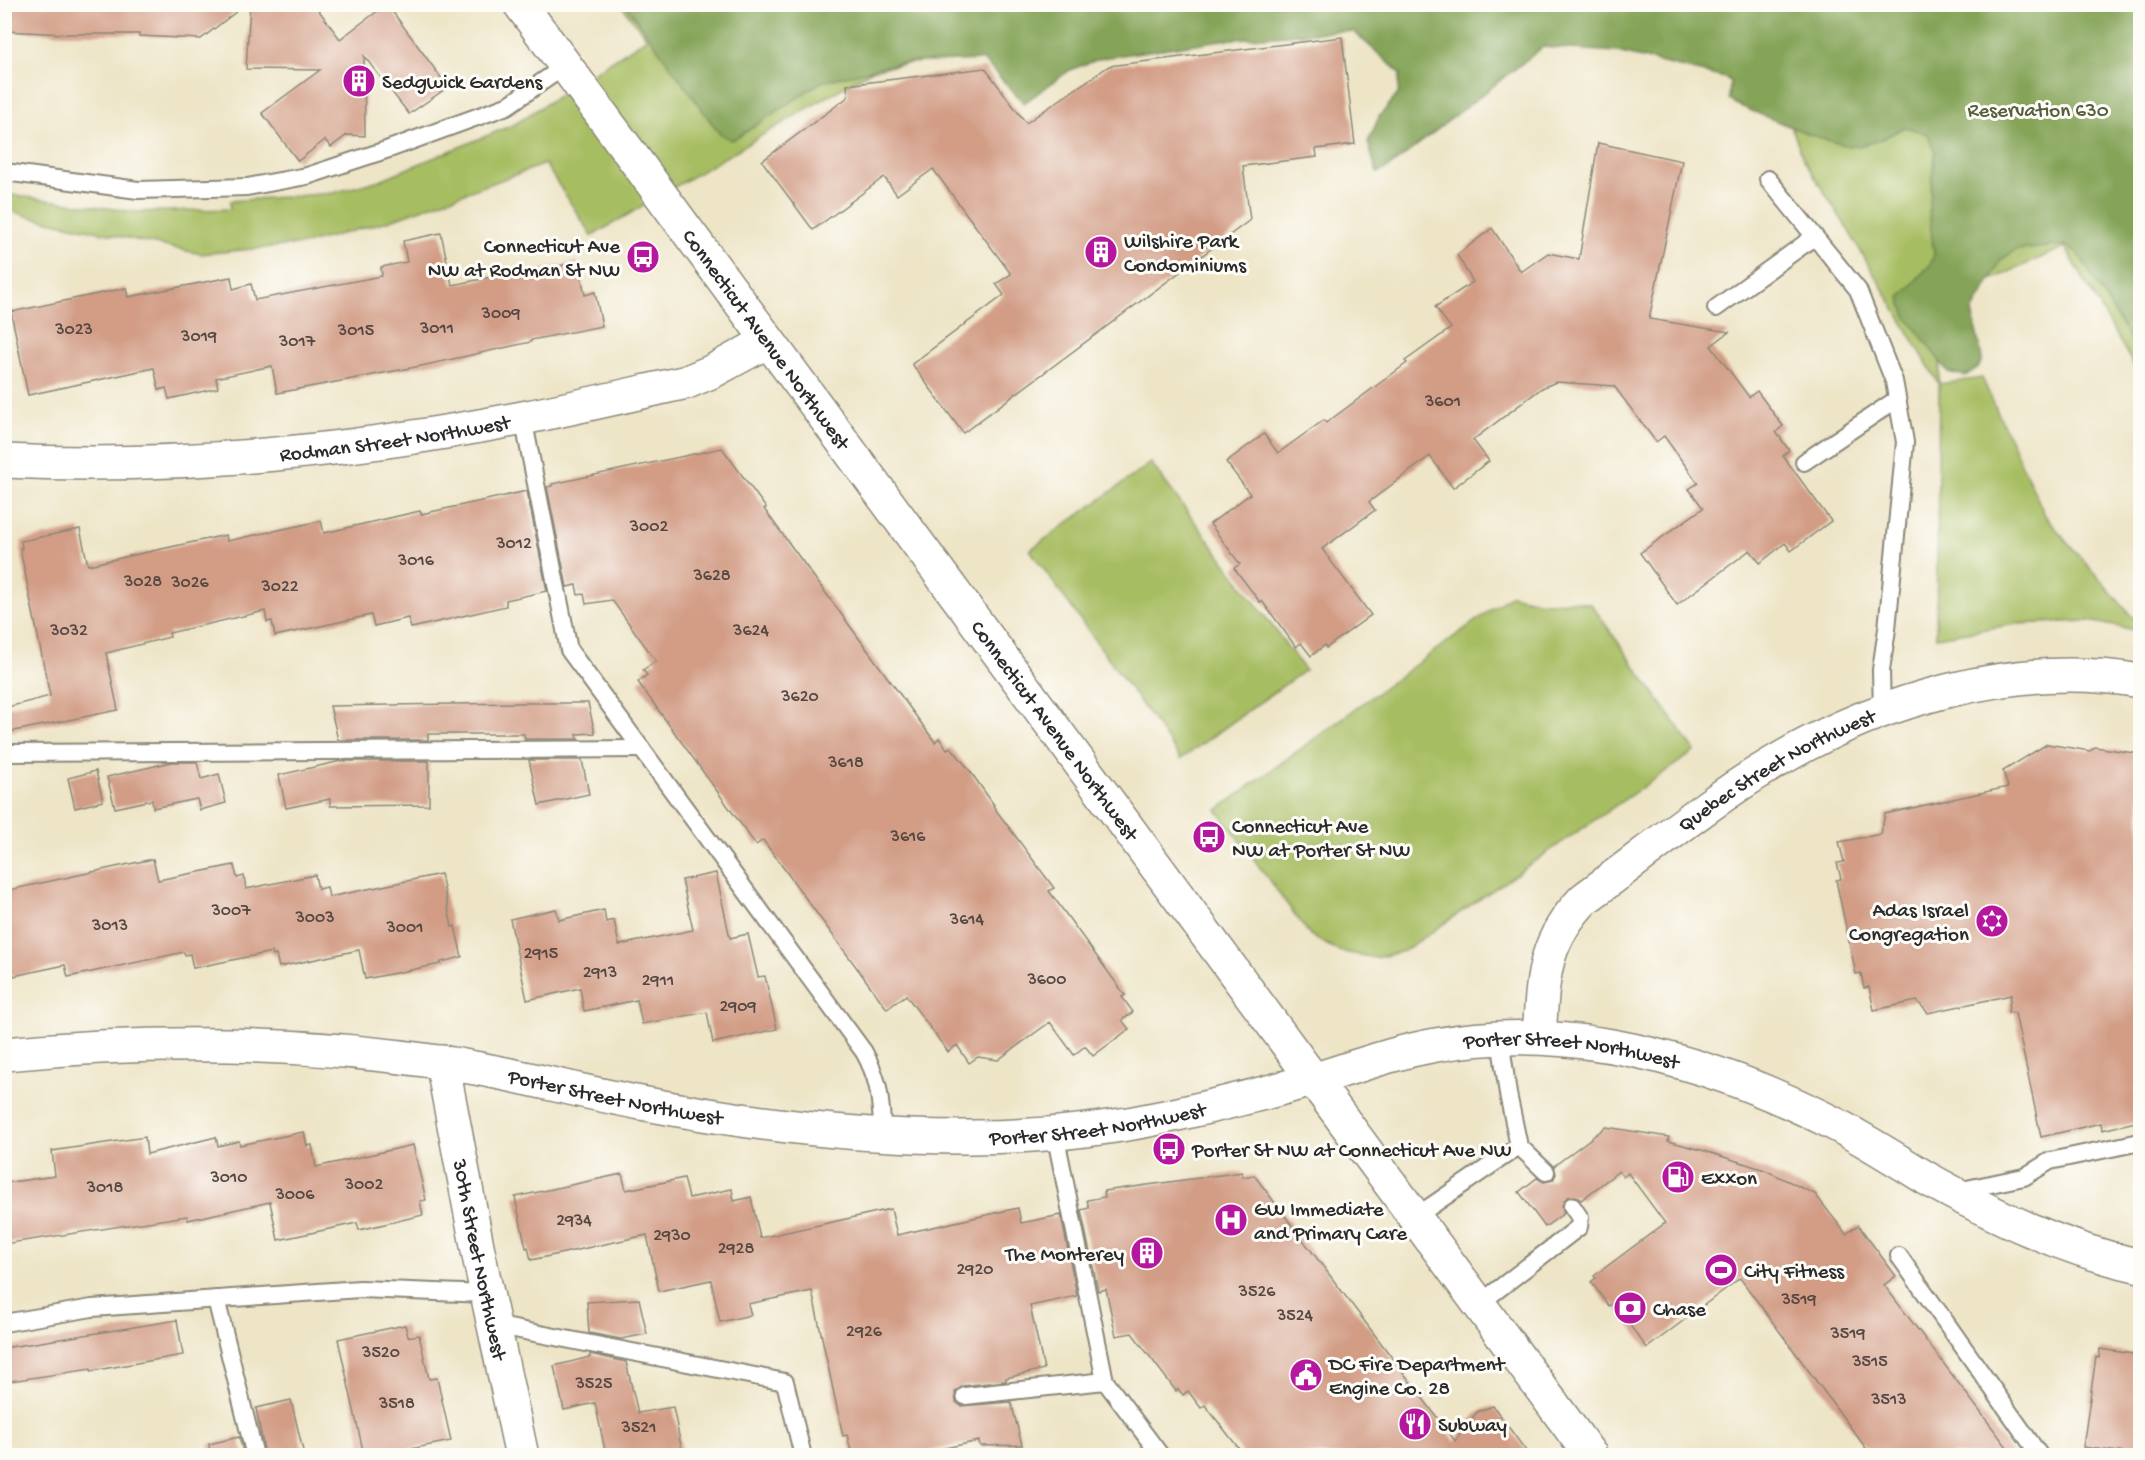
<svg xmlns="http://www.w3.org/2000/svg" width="2145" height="1460" font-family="'Gochi Hand',sans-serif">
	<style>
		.green { fill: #a7bd62; stroke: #697446; stroke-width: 1.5 }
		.forest { fill: #85a458; stroke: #586842; stroke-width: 1.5 }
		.building { fill: #d29c85 }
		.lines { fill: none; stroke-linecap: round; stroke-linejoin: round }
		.lane-casing { stroke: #8c8879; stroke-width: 20 }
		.street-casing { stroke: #8c8879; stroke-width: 36 }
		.secondary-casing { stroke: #8c8879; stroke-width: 36 }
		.primary-casing { stroke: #8c8879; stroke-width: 36 }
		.lane { stroke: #fff; stroke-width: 16 }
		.street { stroke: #fff; stroke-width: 33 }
		.secondary { stroke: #fff; stroke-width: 33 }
		.primary { stroke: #fff; stroke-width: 33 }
		.labels { text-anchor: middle; stroke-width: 6; stroke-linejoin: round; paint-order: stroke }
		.number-label { font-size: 18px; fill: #554742 }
		.poi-label { font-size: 21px; fill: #2b2b2b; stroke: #fdfcf7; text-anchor: start }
		.park-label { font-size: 21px; fill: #565e3e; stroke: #fdfcf7 }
		.street-label { font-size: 21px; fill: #2b2b2b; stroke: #fdfcf7 }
	</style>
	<rect width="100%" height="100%" fill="#fdfcf7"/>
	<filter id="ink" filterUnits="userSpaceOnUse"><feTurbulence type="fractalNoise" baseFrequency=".0167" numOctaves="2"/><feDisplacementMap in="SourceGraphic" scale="12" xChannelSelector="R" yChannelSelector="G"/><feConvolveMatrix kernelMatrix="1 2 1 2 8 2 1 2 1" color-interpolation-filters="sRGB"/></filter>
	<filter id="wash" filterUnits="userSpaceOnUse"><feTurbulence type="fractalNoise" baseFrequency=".008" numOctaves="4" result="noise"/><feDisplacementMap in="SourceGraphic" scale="24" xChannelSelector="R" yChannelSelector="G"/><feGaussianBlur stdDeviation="1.35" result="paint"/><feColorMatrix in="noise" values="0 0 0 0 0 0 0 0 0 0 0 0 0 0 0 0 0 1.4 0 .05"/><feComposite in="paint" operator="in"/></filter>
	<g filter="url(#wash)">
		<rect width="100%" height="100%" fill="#eee5c7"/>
		<g class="green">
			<polygon points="621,5 2140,5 2140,376 2065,247 1944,301 1939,384 1982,378 2046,517 2140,626 2140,631 2089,621 2016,624 1936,637 1939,384 1847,228 1804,160 1773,78 1552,7 1240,30 1087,35 874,69 592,236 545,164 388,221 305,244 201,254 30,217 5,209 5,194 136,212 230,209 230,201 333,193 380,180 515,124 647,38"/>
			<polygon points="1151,463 1305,670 1181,759 1030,550"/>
			<polygon points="1511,595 1543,602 1574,601 1591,604 1695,751 1404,951 1376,958 1338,951 1310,935 1217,810"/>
		</g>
		<path class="forest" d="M626,5H2140V356L2080,256L2065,245L2016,250L2002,259L1972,312L1982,358L1979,367L1965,376L1948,372L1906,316L1900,298L1930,265L1934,255L1929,211L1935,152L1928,134L1905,127C1889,135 1875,144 1857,146C1836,148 1758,113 1733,103L1729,99L1730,81L1725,78L1617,52L1543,47L1388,168L1377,173L1368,142L1379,117L1398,94L1400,73L1354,32L1340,31L1222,40L1102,58L1070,70L1024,103L983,60L900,63L821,82L738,137L731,140L719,133Z"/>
		<g id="blocks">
			<g class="building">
				<polygon points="4,4 246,4 201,39 139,36 139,34 66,34 4,31"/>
				<polygon points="250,4 314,4 340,39 387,4 448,87 409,114 364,56 365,136 347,135 331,147 325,140 298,161 262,113 320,70 246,69"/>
				<polygon points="1342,37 1355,144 1316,149 1317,157 1243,166 1250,220 963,433 912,364 1004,295 996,284 1011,274 933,169 897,195 884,177 813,230 762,161 848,97 847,85 985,68 1026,123 1109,66"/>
				<polygon points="1598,143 1682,161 1649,319 1729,332 1711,346 1749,397 1757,391 1783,426 1776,432 1789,450 1783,456 1831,521 1791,551 1785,543 1760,563 1750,550 1677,605 1640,553 1703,508 1689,489 1698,483 1664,436 1656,442 1614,386 1556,382 1542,388 1473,440 1489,461 1453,488 1430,456 1369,502 1375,510 1322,549 1371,615 1326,648 1325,645 1311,656 1301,643 1296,647 1262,601 1260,602 1234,568 1240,564 1210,524 1250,494 1226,462 1264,434 1278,453 1324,420 1326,423 1407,363 1405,361 1451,328 1435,307 1473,282 1457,255 1492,228 1521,272 1548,253 1579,259"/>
				<polygon points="441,233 452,285 517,272 517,275 578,262 585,295 595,292 602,326 531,340 531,342 421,366 277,393 272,366 216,378 218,388 169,399 166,388 159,390 154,368 28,395 11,312 126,288 128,297 231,277 233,289 251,284 255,300 382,276 381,267 407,262 403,241"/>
				<polygon points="722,448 766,508 764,509 935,742 939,738 947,749 951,747 970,771 994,805 993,806 1054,888 1049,891 1125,995 1122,997 1133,1012 1122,1020 1129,1029 1093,1056 1085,1046 1074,1055 1050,1022 998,1060 978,1057 969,1063 957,1045 948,1052 906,995 887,1009 763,840 756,845 638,682 647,675 643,670 656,661 612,600 586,604 584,594 578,595 576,585 567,587 547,487 552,486 552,484"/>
				<polygon points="527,491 547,591 506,600 506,606 411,628 408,618 374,626 371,615 275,636 272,621 267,622 265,611 169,633 170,637 106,653 118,710 4,733 4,708 50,696 20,548 22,548 21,541 80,529 88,565 226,535 227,541 321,521 324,533 420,511 421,514"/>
				<polygon points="517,703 588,703 595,733 577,734 578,739 525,739 524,734 428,734 428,740 338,740 330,706"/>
				<polygon points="2047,744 2090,751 2095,747 2140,754 2140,967 2133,968 2140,1004 2140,1121 2102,1130 2101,1123 2041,1137 2015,1013 2008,1012 2011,995 1928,1013 1917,1001 1874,1010 1869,987 1864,988 1861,973 1856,974 1836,880 1841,879 1837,863 1844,862 1839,842 1881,834 1885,814 2008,787 2003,771"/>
				<polygon points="529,760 582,760 589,794 539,805"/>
				<polygon points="341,761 429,761 429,805 330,806 330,799 286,808 279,775"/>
				<polygon points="172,762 197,762 201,779 219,774 226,803 200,810 197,799 153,808 152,800 115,808 107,777"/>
				<polygon points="96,771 103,801 75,808 68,778"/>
				<polygon points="153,859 158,880 234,865 237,878 244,876 246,889 315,875 318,889 327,887 329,897 441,874 452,927 455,926 462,957 441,962 441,964 365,979 359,950 279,967 276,955 273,956 272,952 193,968 190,954 185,955 184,952 68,977 65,965 4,978 4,891"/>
				<polygon points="716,873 730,938 748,934 758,977 765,976 777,1029 713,1043 707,1012 642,1024 637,1000 584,1011 580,988 527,1000 510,919 556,909 559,920 604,910 606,922 614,920 619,945 693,930 682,880"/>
				<polygon points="1606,1127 1669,1137 1668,1141 1705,1151 1765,1170 1815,1194 1846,1234 1858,1225 1896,1276 1884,1285 2013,1455 1871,1455 1740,1278 1647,1348 1613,1303 1609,1306 1591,1282 1596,1278 1594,1276 1665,1223 1628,1173 1623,1177 1619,1171 1581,1200 1576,1196 1567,1197 1562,1206 1564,1213 1545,1227 1519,1192 1537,1178 1544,1182 1553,1180 1556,1174 1554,1166"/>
				<polygon points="304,1132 307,1146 312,1145 316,1167 413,1145 426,1200 420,1201 423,1215 359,1230 357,1223 278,1240 270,1202 188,1220 187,1216 4,1244 4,1183 55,1176 52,1151 145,1137 147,1154 216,1137 218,1146 239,1141 240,1145"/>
				<polygon points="1242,1172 1243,1177 1254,1175 1455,1441 1477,1412 1493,1406 1529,1455 1244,1455 1205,1405 1201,1408 1188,1391 1183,1395 1178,1389 1176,1391 1132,1333 1116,1336 1106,1289 1098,1291 1081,1210 1089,1208 1087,1200 1105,1197 1104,1191"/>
				<polygon points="622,1174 626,1190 684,1178 689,1198 732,1189 734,1201 751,1197 760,1238 891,1209 897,1235 1018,1208 1021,1223 1061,1215 1077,1296 1030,1306 1044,1369 1006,1378 1006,1381 963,1386 955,1392 956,1402 961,1406 1011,1402 1022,1445 980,1446 979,1441 911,1455 852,1455 847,1435 843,1436 812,1291 748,1304 751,1315 720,1322 711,1280 659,1291 647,1235 531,1260 528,1247 526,1248 515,1197"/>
				<polygon points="639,1299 647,1334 621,1339 589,1333 587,1302"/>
				<polygon points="177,1320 183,1355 91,1371 91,1369 4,1382 4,1348"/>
				<polygon points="405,1325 408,1337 419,1335 429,1379 437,1378 451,1441 380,1455 364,1455 338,1339"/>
				<polygon points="2100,1349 2140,1355 2140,1455 2083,1447 2096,1357 2099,1358"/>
				<polygon points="590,1354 626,1362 638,1413 673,1407 683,1455 606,1455 595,1403 564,1410 554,1366 590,1357"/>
				<polygon points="291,1400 304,1455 265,1455 256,1408"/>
				<polygon points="239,1437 244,1455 210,1455 209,1444"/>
			</g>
		</g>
	</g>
	<g filter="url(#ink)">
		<use href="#blocks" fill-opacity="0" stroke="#8c8879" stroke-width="1.5"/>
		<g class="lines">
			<defs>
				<g id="lane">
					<polyline points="5,172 138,190 247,187 307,176 389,149 507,106 565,66"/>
					<polyline points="1768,179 1858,290 1894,381 1905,442 1887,629 1881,670 1882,712"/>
					<polyline points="1716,308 1814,237"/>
					<path d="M523,418L569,650L864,1052C881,1083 880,1100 883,1135"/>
					<polyline points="1804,462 1897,399"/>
					<polyline points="4,753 642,749"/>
					<polyline points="1500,1038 1508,1094 1519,1146 1546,1172"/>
					<polyline points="1055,1133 1105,1381 1161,1456"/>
					<polyline points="1957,1191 2024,1177 2050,1161 2140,1142"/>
					<polyline points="1415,1217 1519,1146"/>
					<polyline points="1899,1256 2040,1456"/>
					<polyline points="216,1299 255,1456"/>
					<polyline points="1479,1304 1579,1227 1580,1218 1572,1206"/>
					<polyline points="4,1323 92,1308 360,1289 487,1294"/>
					<polyline points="494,1325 785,1382 803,1456"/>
					<polyline points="965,1396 1105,1381"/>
				</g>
				<g id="street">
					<path id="s1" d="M4,461C176,469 355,451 523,418C578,407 633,394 687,382L713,371L768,341"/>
					<path id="s2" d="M1539,1037C1543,979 1542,943 1584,899C1646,854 1706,803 1772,764C1877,700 2018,659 2140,681"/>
					<path id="s3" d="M442,1062L479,1256L522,1456"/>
				</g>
				<g id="secondary">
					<path id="s4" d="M4,1054C151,1040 301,1041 446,1063C512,1073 576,1091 641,1103C750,1124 860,1138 971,1137C1037,1137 1105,1130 1169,1116C1219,1105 1270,1092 1319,1078C1358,1066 1396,1052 1436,1045C1495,1034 1554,1036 1612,1046C1688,1060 1762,1087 1831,1122C1864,1139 1895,1159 1926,1178C1994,1216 2064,1249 2140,1266"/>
				</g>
				<g id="primary">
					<path id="s5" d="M520,4L1591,1456"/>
				</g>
			</defs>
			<use href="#lane" class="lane-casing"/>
			<use href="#street" class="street-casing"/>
			<use href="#secondary" class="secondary-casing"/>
			<use href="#primary" class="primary-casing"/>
			<use href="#lane" class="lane"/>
			<use href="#street" class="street"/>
			<use href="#secondary" class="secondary"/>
			<use href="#primary" class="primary"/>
		</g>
	</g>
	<defs>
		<symbol id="building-disc" viewBox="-11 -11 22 22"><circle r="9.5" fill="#b5179e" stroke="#fdfcf7"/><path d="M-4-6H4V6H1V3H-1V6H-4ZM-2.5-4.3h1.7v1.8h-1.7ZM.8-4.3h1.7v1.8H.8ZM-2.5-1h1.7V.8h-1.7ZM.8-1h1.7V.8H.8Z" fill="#fff"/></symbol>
		<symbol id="bus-disc" viewBox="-11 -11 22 22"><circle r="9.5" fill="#b5179e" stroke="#fdfcf7"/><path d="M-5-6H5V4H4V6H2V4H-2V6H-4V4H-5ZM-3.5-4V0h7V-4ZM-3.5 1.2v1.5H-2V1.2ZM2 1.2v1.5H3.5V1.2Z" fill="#fff"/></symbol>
		<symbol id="synagogue-disc" viewBox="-11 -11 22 22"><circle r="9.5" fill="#b5179e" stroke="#fdfcf7"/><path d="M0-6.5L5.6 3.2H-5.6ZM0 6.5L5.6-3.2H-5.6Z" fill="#fff"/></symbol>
		<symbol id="fuel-disc" viewBox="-11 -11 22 22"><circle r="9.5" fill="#b5179e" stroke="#fdfcf7"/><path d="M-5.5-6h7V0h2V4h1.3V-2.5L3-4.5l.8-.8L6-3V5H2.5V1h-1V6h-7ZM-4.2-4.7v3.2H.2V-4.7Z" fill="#fff"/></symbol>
		<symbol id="hospital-disc" viewBox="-11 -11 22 22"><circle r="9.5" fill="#b5179e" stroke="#fdfcf7"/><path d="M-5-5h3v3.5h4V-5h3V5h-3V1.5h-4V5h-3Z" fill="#fff"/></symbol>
		<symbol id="stadium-disc" viewBox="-11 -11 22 22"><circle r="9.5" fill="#b5179e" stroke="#fdfcf7"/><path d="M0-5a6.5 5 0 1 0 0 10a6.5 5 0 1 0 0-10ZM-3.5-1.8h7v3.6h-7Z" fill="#fff"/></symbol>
		<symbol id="bank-disc" viewBox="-11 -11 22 22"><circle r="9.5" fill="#b5179e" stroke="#fdfcf7"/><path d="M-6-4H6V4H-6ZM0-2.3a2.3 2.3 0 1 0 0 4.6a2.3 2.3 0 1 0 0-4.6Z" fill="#fff"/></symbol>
		<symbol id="civic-disc" viewBox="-11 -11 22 22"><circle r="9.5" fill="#b5179e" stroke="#fdfcf7"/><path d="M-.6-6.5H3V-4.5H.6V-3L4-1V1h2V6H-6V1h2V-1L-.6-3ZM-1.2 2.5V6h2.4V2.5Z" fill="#fff"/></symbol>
		<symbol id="restaurant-disc" viewBox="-11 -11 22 22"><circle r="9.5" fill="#b5179e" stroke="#fdfcf7"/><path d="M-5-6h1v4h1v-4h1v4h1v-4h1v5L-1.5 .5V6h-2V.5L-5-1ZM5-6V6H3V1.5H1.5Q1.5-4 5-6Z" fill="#fff"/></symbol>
	</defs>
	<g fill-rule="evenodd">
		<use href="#building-disc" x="340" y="62" width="38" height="38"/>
		<use href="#building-disc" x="1082" y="233" width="38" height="38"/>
		<use href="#bus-disc" x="624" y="238" width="38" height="38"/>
		<use href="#bus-disc" x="1190" y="818" width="38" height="38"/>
		<use href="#synagogue-disc" x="1973" y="902" width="38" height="38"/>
		<use href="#bus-disc" x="1150" y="1130" width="38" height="38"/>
		<use href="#fuel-disc" x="1659" y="1158" width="38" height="38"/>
		<use href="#hospital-disc" x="1212" y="1201" width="38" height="38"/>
		<use href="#building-disc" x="1128" y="1234" width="38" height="38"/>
		<use href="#stadium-disc" x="1702" y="1251" width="38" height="38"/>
		<use href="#bank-disc" x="1611" y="1289" width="38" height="38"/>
		<use href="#civic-disc" x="1287" y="1356" width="38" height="38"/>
		<use href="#restaurant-disc" x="1396" y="1405" width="38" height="38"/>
	</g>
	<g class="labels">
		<g class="number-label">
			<text x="501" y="318">3009</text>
			<text x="437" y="333">3011</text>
			<text x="74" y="334">3023</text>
			<text x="356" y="335">3015</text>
			<text x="199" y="341">3019</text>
			<text x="297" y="346">3017</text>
			<text x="1443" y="406">3601</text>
			<text x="649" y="531">3002</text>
			<text x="514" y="548">3012</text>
			<text x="416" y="565">3016</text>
			<text x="712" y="580">3628</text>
			<text x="143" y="586">3028</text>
			<text x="190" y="587">3026</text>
			<text x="280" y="591">3022</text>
			<text x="69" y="635">3032</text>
			<text x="751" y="635">3624</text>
			<text x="800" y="701">3620</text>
			<text x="846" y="767">3618</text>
			<text x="908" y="841">3616</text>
			<text x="231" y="915">3007</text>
			<text x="315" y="922">3003</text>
			<text x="967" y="924">3614</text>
			<text x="110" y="930">3013</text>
			<text x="405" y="932">3001</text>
			<text x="541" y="958">2915</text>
			<text x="600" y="977">2913</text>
			<text x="1047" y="984">3600</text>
			<text x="658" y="985">2911</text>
			<text x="738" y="1011">2909</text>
			<text x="229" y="1182">3010</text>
			<text x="364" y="1189">3002</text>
			<text x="105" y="1192">3018</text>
			<text x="295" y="1199">3006</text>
			<text x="574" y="1225">2934</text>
			<text x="672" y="1240">2930</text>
			<text x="736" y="1253">2928</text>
			<text x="975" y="1274">2920</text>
			<text x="1257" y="1296">3526</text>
			<text x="1799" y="1304">3519</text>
			<text x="1295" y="1320">3524</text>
			<text x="864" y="1336">2926</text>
			<text x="1848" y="1338">3519</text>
			<text x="381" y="1357">3520</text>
			<text x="1870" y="1366">3515</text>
			<text x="594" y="1388">3525</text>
			<text x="1889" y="1404">3513</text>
			<text x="397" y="1408">3518</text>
			<text x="639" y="1432">3521</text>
		</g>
		<g class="poi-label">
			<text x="382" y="88">Sedgwick Gardens</text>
			<text x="1124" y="247">Wilshire Park<tspan x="1124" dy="24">Condominiums</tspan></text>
			<text x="620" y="252" text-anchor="end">Connecticut Ave<tspan x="620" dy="24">NW at Rodman St NW</tspan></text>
			<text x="1232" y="832">Connecticut Ave<tspan x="1232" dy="24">NW at Porter St NW</tspan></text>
			<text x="1969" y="916" text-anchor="end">Adas Israel<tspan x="1969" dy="24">Congregation</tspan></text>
			<text x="1192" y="1156">Porter St NW at Connecticut Ave NW</text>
			<text x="1701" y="1184">Exxon</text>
			<text x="1254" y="1215">GW Immediate<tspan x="1254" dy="24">and Primary Care</tspan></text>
			<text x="1124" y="1260" text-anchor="end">The Monterey</text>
			<text x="1744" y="1277">City Fitness</text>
			<text x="1653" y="1315">Chase</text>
			<text x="1329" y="1370">DC Fire Department<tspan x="1329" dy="24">Engine Co. 28</tspan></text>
			<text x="1438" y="1431">Subway</text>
		</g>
		<g class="park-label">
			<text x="2038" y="116">Reservation 630</text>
		</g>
		<g class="street-label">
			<text dy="7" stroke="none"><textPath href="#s5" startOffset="416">Connecticut Avenue Northwest</textPath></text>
			<text dy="7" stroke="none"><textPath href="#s1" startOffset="392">Rodman Street Northwest</textPath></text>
			<text dy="7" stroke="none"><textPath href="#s5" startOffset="902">Connecticut Avenue Northwest</textPath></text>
			<text dy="7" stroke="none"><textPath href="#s2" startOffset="382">Quebec Street Northwest</textPath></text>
			<text dy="7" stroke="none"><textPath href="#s4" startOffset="1587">Porter Street Northwest</textPath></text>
			<text dy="7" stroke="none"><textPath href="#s4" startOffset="616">Porter Street Northwest</textPath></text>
			<text dy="7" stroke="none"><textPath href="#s4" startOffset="1102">Porter Street Northwest</textPath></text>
			<text dy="7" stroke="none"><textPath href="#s3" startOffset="201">30th Street Northwest</textPath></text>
		</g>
	</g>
	<rect width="2145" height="1460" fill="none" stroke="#fdfcf7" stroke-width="24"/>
</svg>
